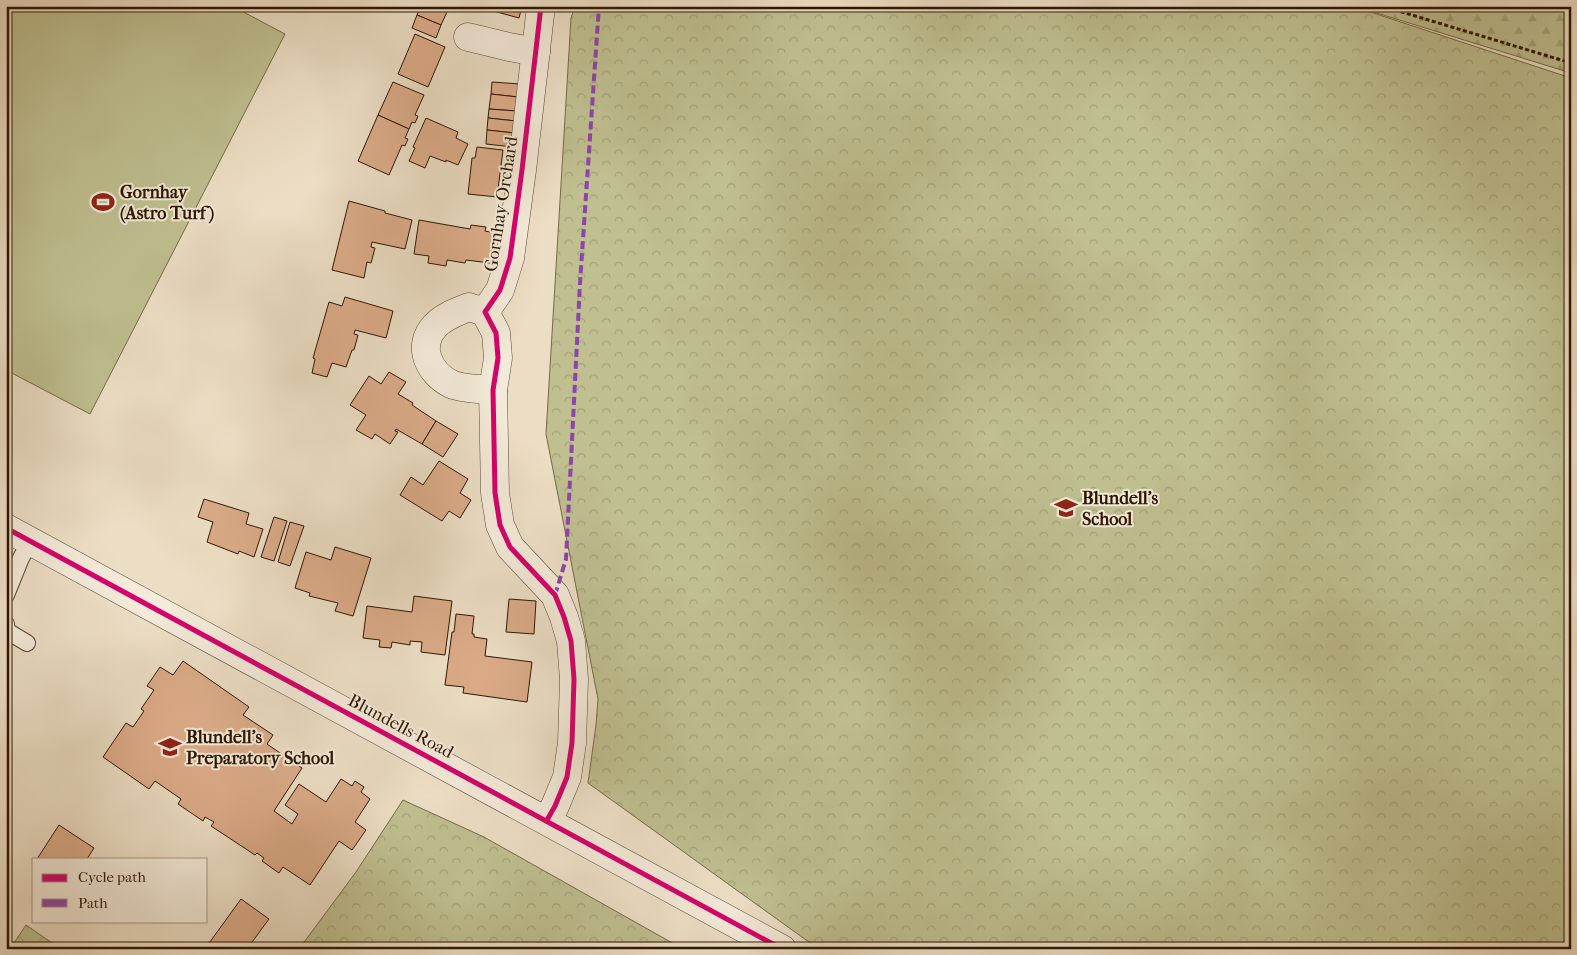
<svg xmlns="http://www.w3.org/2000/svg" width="1577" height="955" font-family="'IM FELL French Canon',serif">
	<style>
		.forest { fill: url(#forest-firs); stroke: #766a48 }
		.park { fill: url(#park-crowns); stroke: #766a48 }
		.garden { fill: #bfbf90; stroke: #766a48 }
		.building { fill: #dbab88; stroke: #2e1601 }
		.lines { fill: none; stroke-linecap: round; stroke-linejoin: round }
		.service-casing { stroke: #5e4832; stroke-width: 18 }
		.minor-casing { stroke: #5e4832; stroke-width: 29 }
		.tertiary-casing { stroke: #5e4832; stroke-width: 29 }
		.path { stroke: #2e1601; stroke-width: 3; stroke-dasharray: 4 2.5; stroke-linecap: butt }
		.service { stroke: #f3ead9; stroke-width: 16 }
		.minor { stroke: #f3ead9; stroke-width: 28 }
		.tertiary { stroke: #f3ead9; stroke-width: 28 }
		.quiet { stroke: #8e44ad; stroke-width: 4; stroke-dasharray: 8 4; stroke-linecap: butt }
		.cycleway-casing { stroke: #f3ead9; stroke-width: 8 }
		.cycleway { stroke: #d6006c; stroke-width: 5 }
		.labels { text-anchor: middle; stroke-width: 4; stroke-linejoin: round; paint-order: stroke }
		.poi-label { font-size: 18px; font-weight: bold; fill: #2e1601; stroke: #f3ead9; text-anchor: start }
		.street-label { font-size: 18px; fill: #2e1601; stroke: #f3ead9 }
	</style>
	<defs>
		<pattern id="forest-firs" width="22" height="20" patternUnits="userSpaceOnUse" patternTransform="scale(1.25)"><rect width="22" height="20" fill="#bfbf90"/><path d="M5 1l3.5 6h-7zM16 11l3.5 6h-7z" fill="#a4a37a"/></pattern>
		<pattern id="park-crowns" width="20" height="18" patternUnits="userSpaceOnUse" patternTransform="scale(1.25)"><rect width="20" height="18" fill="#bfbf90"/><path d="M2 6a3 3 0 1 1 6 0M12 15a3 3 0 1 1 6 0" fill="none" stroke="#a4a37a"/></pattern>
	</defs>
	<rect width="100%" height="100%" fill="#ecdec5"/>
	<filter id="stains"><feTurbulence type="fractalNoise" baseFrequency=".004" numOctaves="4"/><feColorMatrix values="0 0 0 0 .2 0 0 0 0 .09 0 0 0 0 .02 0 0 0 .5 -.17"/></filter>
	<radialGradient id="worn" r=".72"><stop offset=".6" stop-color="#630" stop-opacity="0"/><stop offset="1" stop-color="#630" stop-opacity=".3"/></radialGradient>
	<polygon class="forest" points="1354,6 1571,6 1571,73"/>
	<g class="park">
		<polygon points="575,6 1352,6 1571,78 1571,949 823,949 806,940 588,783 596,725 598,699 546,434 571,18"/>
		<polygon points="403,800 484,837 683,949 299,949 356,872"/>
		<polygon points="26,925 61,949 6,949 6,940 14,943"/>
	</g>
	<polygon class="garden" points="6,6 232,6 285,34 90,414 6,370"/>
	<g class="building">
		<polygon points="421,6 433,6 447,12 441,25 417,15"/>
		<polygon points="475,6 522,6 519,18"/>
		<polygon points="417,15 441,25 436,38 412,28"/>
		<polygon points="415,34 445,47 428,87 398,74"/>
		<polygon points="393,82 424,95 415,115 418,116 415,123 412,122 409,129 378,115"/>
		<polygon points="492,82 520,84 518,97 491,94"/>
		<polygon points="491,94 518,97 517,111 489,109"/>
		<polygon points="489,109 517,111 516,121 488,118"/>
		<polygon points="378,115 409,129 405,138 408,139 405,146 402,145 389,175 358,161"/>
		<polygon points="426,118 458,132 456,138 468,144 458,165 446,160 446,162 430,156 425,168 409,161 415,148 413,147"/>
		<polygon points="488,118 516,121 515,133 487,130"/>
		<polygon points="487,130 515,133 513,147 486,144"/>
		<polygon points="477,147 503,150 497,197 468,194 472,158 475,158"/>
		<polygon points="349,201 385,211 385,213 412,220 405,249 372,242 371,247 375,248 371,263 367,262 364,278 332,270"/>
		<polygon points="419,220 470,229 471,225 486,227 485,231 495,233 490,263 466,260 465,263 447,260 446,266 428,263 429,256 414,254"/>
		<polygon points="345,297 393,311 386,338 355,330 354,334 358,335 354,350 352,350 346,367 332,363 327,377 312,373 315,359 313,358 329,302 342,306"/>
		<polygon points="389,372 406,382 398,394 413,403 412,405 436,421 422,444 396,429 395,431 398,432 390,444 375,434 372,439 356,430 366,415 350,405 369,376 381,384"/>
		<polygon points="436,421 458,434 443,457 422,444"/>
		<polygon points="439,461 468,479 460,493 471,500 460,518 449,511 442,521 400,495 411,477 423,485"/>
		<polygon points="204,499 249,513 246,524 263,529 254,557 239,551 238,554 207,542 213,522 198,517"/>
		<polygon points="274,517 287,521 274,561 261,557"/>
		<polygon points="290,522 304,526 290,566 278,562"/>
		<polygon points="335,547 371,558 353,616 335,611 338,603 309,596 310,593 295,588 306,552 331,560"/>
		<polygon points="414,596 452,601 445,655 421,652 422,642 410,641 410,645 392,642 391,648 379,647 380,640 363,638 367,606 412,612"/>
		<polygon points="509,599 536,601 534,634 506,632"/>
		<polygon points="456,614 474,616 472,634 474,634 474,637 487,639 485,656 532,662 527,702 463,693 464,687 445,685 452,632 454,632"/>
		<polygon points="183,661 249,707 243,715 273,735 267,744 302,768 274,811 292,824 298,814 285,805 299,784 326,802 341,779 352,786 355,781 364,787 361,792 370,799 355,822 366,830 352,850 339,841 310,885 283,867 279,873 262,861 264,858 257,853 255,855 211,826 214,822 205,817 203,821 178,804 181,799 155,781 149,789 103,757 126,723 133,727 144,711 141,709 154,690 147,686 160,667 173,675"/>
		<polygon points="59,825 94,848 87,859 37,859"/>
		<polygon points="241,899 269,919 247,949 212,949 207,946"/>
	</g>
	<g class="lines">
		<defs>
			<g id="service">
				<polyline points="6,595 21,558 30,542"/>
				<polyline points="6,624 7,631 27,643"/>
			</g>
			<g id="minor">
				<polyline points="541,6 522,170 510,258 500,290 485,312 496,333 498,358 493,390 495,493 500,525 510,547 555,595 564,617 571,641 574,679 572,743 567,777 555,806 547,820"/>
				<polyline points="468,37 509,47 536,52"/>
				<path d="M485,312L469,307C457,312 444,316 435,326C416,346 429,373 451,384C462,389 481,389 493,390"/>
			</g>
			<polyline id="tertiary" points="6,528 782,949"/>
		</defs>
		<use href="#service" class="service-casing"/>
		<use href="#minor" class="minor-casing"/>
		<use href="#tertiary" class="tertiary-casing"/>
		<polyline class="path" points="1382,6 1571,63"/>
		<use href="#service" class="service"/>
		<use href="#minor" class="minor"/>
		<use href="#tertiary" class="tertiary"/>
		<polyline class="quiet" points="555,595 566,559 580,283 599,6"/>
		<defs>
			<g id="cycleway">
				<polyline points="541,6 522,170 510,258 500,290 485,312 496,333 498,358 493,390 495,493 500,525 510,547 555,595 564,617 571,641 574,679 572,743 567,777 555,806 547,820"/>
				<polyline points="6,528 782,949"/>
			</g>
		</defs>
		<use href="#cycleway" class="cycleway-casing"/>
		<use href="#cycleway" class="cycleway"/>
	</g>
	<defs>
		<symbol id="stadium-bare" viewBox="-9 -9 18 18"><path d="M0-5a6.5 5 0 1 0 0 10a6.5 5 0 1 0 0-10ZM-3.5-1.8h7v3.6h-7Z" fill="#8f2418" stroke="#f3ead9" stroke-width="2.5" paint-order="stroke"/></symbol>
		<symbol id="school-bare" viewBox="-9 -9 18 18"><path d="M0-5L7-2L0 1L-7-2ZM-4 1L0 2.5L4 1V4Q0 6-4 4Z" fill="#8f2418" stroke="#f3ead9" stroke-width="2.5" paint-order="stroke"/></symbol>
	</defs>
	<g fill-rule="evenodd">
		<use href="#stadium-bare" x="87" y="186" width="32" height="32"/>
		<use href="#school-bare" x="1050" y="492" width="32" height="32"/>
		<use href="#school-bare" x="154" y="731" width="32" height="32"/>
	</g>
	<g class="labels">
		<g class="poi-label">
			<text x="120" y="198">Gornhay<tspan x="120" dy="21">(Astro Turf)</tspan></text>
			<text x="1082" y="504">Blundell's<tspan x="1082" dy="21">School</tspan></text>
			<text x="186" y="743">Blundell's<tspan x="186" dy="21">Preparatory School</tspan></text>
		</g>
		<g class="street-label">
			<text transform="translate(501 204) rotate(-81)" y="6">Gornhay Orchard</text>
			<text transform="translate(401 726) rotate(28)" y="6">Blundells Road</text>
		</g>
	</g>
	<rect width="1577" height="955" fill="none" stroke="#ecdec5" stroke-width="25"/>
	<rect x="8" y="8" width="1562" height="940" fill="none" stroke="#2e1601" stroke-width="2.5"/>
	<rect x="12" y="12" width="1552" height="930" fill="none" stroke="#2e1601"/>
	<rect x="32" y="858" width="175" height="65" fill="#f3ead9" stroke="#a49583"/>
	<rect x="42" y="874" width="25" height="8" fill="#d6006c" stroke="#a49583"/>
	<text x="78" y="882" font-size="15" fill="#2e1601">Cycle path</text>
	<rect x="42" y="899" width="25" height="8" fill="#8e44ad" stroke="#a49583"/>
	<text x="78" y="908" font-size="15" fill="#2e1601">Path</text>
	<rect width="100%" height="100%" filter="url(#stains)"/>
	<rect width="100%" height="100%" fill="url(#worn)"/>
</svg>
